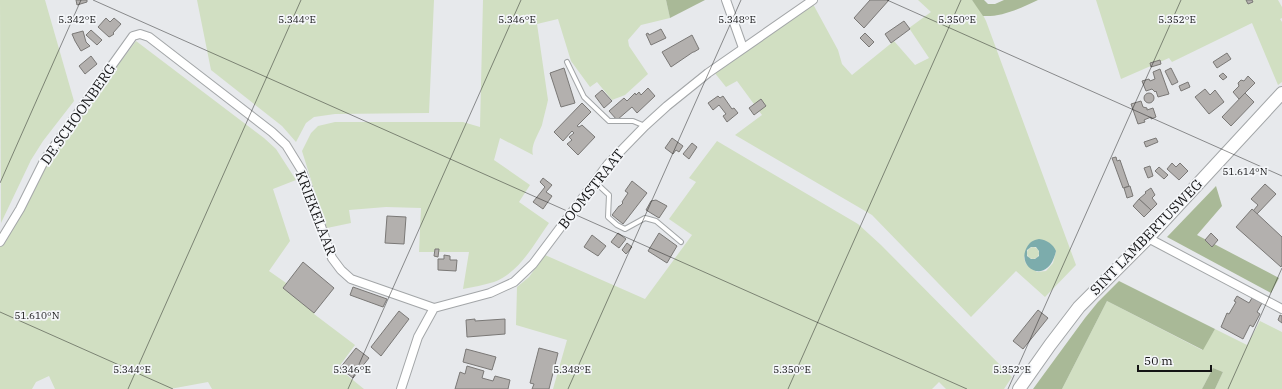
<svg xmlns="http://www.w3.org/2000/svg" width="1282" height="389" font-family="'IBM Plex Serif',serif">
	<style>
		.green { fill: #d1dfc2; fill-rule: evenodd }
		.forest { fill: #a9b997 }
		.water { fill: #7cacac; fill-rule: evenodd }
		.building { fill: #b3b0ae; stroke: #7a7876 }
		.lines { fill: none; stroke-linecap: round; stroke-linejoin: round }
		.lane-casing { stroke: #a3a6a8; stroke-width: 6 }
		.street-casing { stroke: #a3a6a8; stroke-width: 10 }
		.secondary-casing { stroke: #a3a6a8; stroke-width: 14 }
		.lane { stroke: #fff; stroke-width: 4 }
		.street { stroke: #fff; stroke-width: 8 }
		.secondary { stroke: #fff; stroke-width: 12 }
		.ticks { fill: none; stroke: #141415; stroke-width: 1; stroke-opacity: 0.45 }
		.labels { text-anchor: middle; stroke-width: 3.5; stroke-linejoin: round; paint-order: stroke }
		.street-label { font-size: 14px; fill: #141415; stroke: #f4f6f9 }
		.ticks-label { font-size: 10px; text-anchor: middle; fill: #141415; stroke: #f4f6f9; stroke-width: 3.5; stroke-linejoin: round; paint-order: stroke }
	</style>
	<rect width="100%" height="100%" fill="#e7e9ec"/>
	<g class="green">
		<polygon points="0,0 45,0 74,101 43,141 31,160 1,223"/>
		<polygon points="197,0 434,0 429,113 335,114 314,117 306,123 296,142 282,126 211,70"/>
		<path d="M483,0H666L670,18L641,25L628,40L629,46L648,74L625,95L612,100L597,82L590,87L571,61L558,19L537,24L548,100C546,109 544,116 542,125C539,133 530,146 533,155L500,138L494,160L530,185L519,202L549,223C534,244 520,272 494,282C484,285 473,287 463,289L469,252H419L421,208L386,207L349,210L351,223L327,228L321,212L302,151L311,133L318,126L335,122H463L480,127Z"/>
		<path d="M918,0H972L981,11L986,21L1076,265L1045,297L1016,271L971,317L872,215L735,135L762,115L737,81L726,87L714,72L813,4L838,50L842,64L852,75L894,41L915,65L929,58L909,28L931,12ZM1029,244L1056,251L1053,263L1046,271L1037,272L1026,264L1024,258Z"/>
		<polygon points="1096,0 1278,0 1282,7 1282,18 1280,19 1282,22 1282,82 1278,85 1252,23 1172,62 1169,58 1121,79"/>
		<polygon points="136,41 264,138 276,149 296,180 273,189 290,241 269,271 319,306 314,314 355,345 338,368 364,389 212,389 208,382 170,389 55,389 49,376 36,382 32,389 0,389 0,246 17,220 43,165"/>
		<polygon points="717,141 858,224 881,245 1012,377 1004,389 946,389 939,382 932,389 553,389 567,340 516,325 517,287 529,277 545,255 645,299 692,235 669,219 696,182 689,178"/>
		<circle cx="1033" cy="253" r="6"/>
		<polygon points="1107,301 1202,350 1215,329 1247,345 1260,321 1282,332 1282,389 1215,389 1223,372 1213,368 1202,389 1062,389"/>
	</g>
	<g class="forest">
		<polygon points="666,0 705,0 670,18"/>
		<path d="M972,0H984L988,4H995L1004,0H1038C1021,8 1002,17 983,16Z"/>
		<polygon points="1216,186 1222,206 1197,235 1279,278 1271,293 1167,237"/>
		<polygon points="1119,281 1215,329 1203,350 1107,301 1062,389 1033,389 1085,318 1098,302"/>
		<polygon points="1213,368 1223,372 1215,389 1202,389"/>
	</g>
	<path class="water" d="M1039,239C1047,240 1053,244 1056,251C1048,287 1015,268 1027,247C1030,242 1033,240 1039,239ZM1031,247H1036L1039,251V256L1035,259H1031L1027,256V250Z"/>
	<g class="building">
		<polygon points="76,0 87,0 87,2 77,5"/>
		<polygon points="870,0 889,0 864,28 854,18"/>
		<polygon points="1246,0 1252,0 1253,2 1248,4"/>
		<polygon points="106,18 110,22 114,18 121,24 113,33 114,34 111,36 109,37 98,27"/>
		<polygon points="904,21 910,29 891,43 885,34"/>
		<polygon points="661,29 666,38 651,45 646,34 648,33 649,35"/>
		<polygon points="91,30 102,40 97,45 86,35"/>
		<polygon points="83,31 86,42 90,46 81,51 75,41 72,34"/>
		<polygon points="865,33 874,42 869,47 860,38"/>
		<polygon points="692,35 699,49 694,52 693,52 671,67 662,52"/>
		<polygon points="1227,53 1231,59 1217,68 1213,62"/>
		<polygon points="91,56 97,64 85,74 79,66"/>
		<polygon points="1160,60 1161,64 1151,67 1150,63"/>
		<polygon points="564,68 575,103 561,107 550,73"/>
		<polygon points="1171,68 1178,82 1172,85 1165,71"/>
		<polygon points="1160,69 1169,94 1158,97 1156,91 1155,92 1152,89 1146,91 1142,81 1149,79 1150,81 1155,79 1153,72"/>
		<polygon points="1223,73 1227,77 1223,80 1219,76"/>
		<polygon points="1248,76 1255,83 1239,99 1233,92 1239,86 1238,83 1241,80 1244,81"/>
		<polygon points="1188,82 1190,87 1181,91 1179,86"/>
		<polygon points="648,88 655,96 637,113 632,107 617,120 609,111 624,98 627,101 635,93 636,95 639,92 641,95"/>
		<polygon points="1205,89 1210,95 1215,90 1224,102 1209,114 1195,97"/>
		<polygon points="602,90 612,101 604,108 595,96"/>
		<circle cx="1149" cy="98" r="5"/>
		<polygon points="1245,93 1254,102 1231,126 1222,117"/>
		<polygon points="718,96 720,98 723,96 732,109 734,108 738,113 727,122 723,116 726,114 719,105 713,110 708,103"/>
		<polygon points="761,99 766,106 754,115 749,108"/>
		<polygon points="1141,101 1143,107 1147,108 1147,110 1153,108 1156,117 1151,119 1151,117 1144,120 1145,122 1138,124 1131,104"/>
		<polygon points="582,103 591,112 577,126 579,127 582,125 595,137 578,155 567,144 572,140 569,137 574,133 572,131 563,141 554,132"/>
		<polygon points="672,138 683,146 679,152 676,150 673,154 665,148"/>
		<polygon points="1156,138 1158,142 1146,147 1144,142"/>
		<polygon points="692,143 697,147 689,159 683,154"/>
		<polygon points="1116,157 1117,161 1120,160 1129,186 1123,188 1112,158"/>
		<polygon points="1172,163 1176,167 1180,163 1188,171 1179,180 1167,169"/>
		<polygon points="1150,166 1153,176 1148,178 1144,168"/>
		<polygon points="1159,167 1168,175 1164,179 1155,171"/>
		<polygon points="543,178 552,185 546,192 552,196 543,209 533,202 545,187 540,182"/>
		<polygon points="632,181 647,193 623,224 612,215 619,206 620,206 623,203 622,202 628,193 625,191"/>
		<polygon points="1265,184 1276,194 1257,214 1253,211 1258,205 1251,199"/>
		<polygon points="1130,186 1133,196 1127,198 1124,188"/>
		<polygon points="1151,188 1155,195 1152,198 1157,204 1151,210 1139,199 1146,193 1145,192"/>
		<polygon points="1139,199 1151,210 1144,217 1133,206"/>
		<polygon points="656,200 667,206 659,218 646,210 651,201"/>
		<polygon points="1252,209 1282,237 1282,265 1281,267 1236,227"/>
		<polygon points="387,216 406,217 404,244 385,243"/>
		<polygon points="618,233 626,239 619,248 611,242"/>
		<polygon points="659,233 677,246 667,263 648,251"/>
		<polygon points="1211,233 1218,240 1212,247 1205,240"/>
		<polygon points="592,235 606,246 598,256 584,247"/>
		<polygon points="627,243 632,247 626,254 622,250"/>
		<polygon points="435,249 439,249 438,257 434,256"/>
		<polygon points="444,255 450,256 450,260 457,260 456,271 438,270 438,259 444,259"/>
		<polygon points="303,262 334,288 314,313 283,288"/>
		<polygon points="353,287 387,299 383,307 350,295"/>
		<polygon points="1237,296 1249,303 1252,298 1262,303 1257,312 1260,314 1253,327 1250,325 1243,339 1221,327 1227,313 1229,314 1236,302 1234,301"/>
		<polygon points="1038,310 1048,318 1023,349 1013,341"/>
		<polygon points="399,311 409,319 381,356 371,347"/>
		<polygon points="1280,315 1282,316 1282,323 1278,320"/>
		<polygon points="475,319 475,321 505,319 505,334 467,337 466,320"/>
		<polygon points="356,348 369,358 353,378 340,368"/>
		<polygon points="539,348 558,353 549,389 532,389 534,384 530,383"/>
		<polygon points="466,349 496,357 492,370 463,362"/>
		<polygon points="467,366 484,371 482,378 493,381 495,376 510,380 508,389 455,389 460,372 465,374"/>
	</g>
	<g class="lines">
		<defs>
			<g id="lane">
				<polyline points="567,62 584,97 609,121 633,121 645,126"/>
				<polyline points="595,182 609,195 608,217 617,225 625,229 645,218 656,221 681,242"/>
			</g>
			<g id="street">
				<polyline points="726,0 743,48"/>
				<polyline points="1148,238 1282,309"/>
				<polyline points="0,242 20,209 45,159 133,36 140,34 149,37 272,132 286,145 302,171 332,258 341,270 351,279 434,308"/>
				<polyline points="401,389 418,337 434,308 490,293 514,282 533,264 608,164 645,126 667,106 708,73 813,0"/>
			</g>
			<polyline id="secondary" points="1019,389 1050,345 1079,307 1148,238 1282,93"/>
		</defs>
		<use href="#lane" class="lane-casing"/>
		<use href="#street" class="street-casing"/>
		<use href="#secondary" class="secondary-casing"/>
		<use href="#lane" class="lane"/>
		<use href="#street" class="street"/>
		<use href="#secondary" class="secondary"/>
	</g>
	<path class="ticks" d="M93,0L967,389M887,0L1282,176M0,183L81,0M0,312L173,389M128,389L301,0M348,389L521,0M568,389L741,0M788,389L961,0M1008,389L1181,0M1228,389L1282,268"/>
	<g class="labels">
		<g class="street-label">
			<text transform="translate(78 114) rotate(-55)" y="5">DE SCHOONBERG</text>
			<text transform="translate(591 189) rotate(-52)" y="5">BOOMSTRAAT</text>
			<text transform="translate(316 213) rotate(69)" y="5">KRIEKELAAR</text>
			<text transform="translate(1146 237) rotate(-46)" y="5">SINT LAMBERTUSWEG</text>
		</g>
	</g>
	<g class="ticks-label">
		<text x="77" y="23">5.342°E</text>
		<text x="297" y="23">5.344°E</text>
		<text x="517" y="23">5.346°E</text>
		<text x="737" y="23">5.348°E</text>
		<text x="957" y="23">5.350°E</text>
		<text x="1177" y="23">5.352°E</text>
		<text x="1245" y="175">51.614°N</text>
		<text x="37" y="319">51.610°N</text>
		<text x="132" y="373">5.344°E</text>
		<text x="352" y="373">5.346°E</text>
		<text x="572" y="373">5.348°E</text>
		<text x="792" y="373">5.350°E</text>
		<text x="1012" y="373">5.352°E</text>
	</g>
	<path d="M1138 365v6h73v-6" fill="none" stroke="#141415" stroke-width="2"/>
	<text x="1144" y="365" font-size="12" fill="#141415" stroke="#f4f6f9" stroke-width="3" paint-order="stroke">50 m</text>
</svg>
